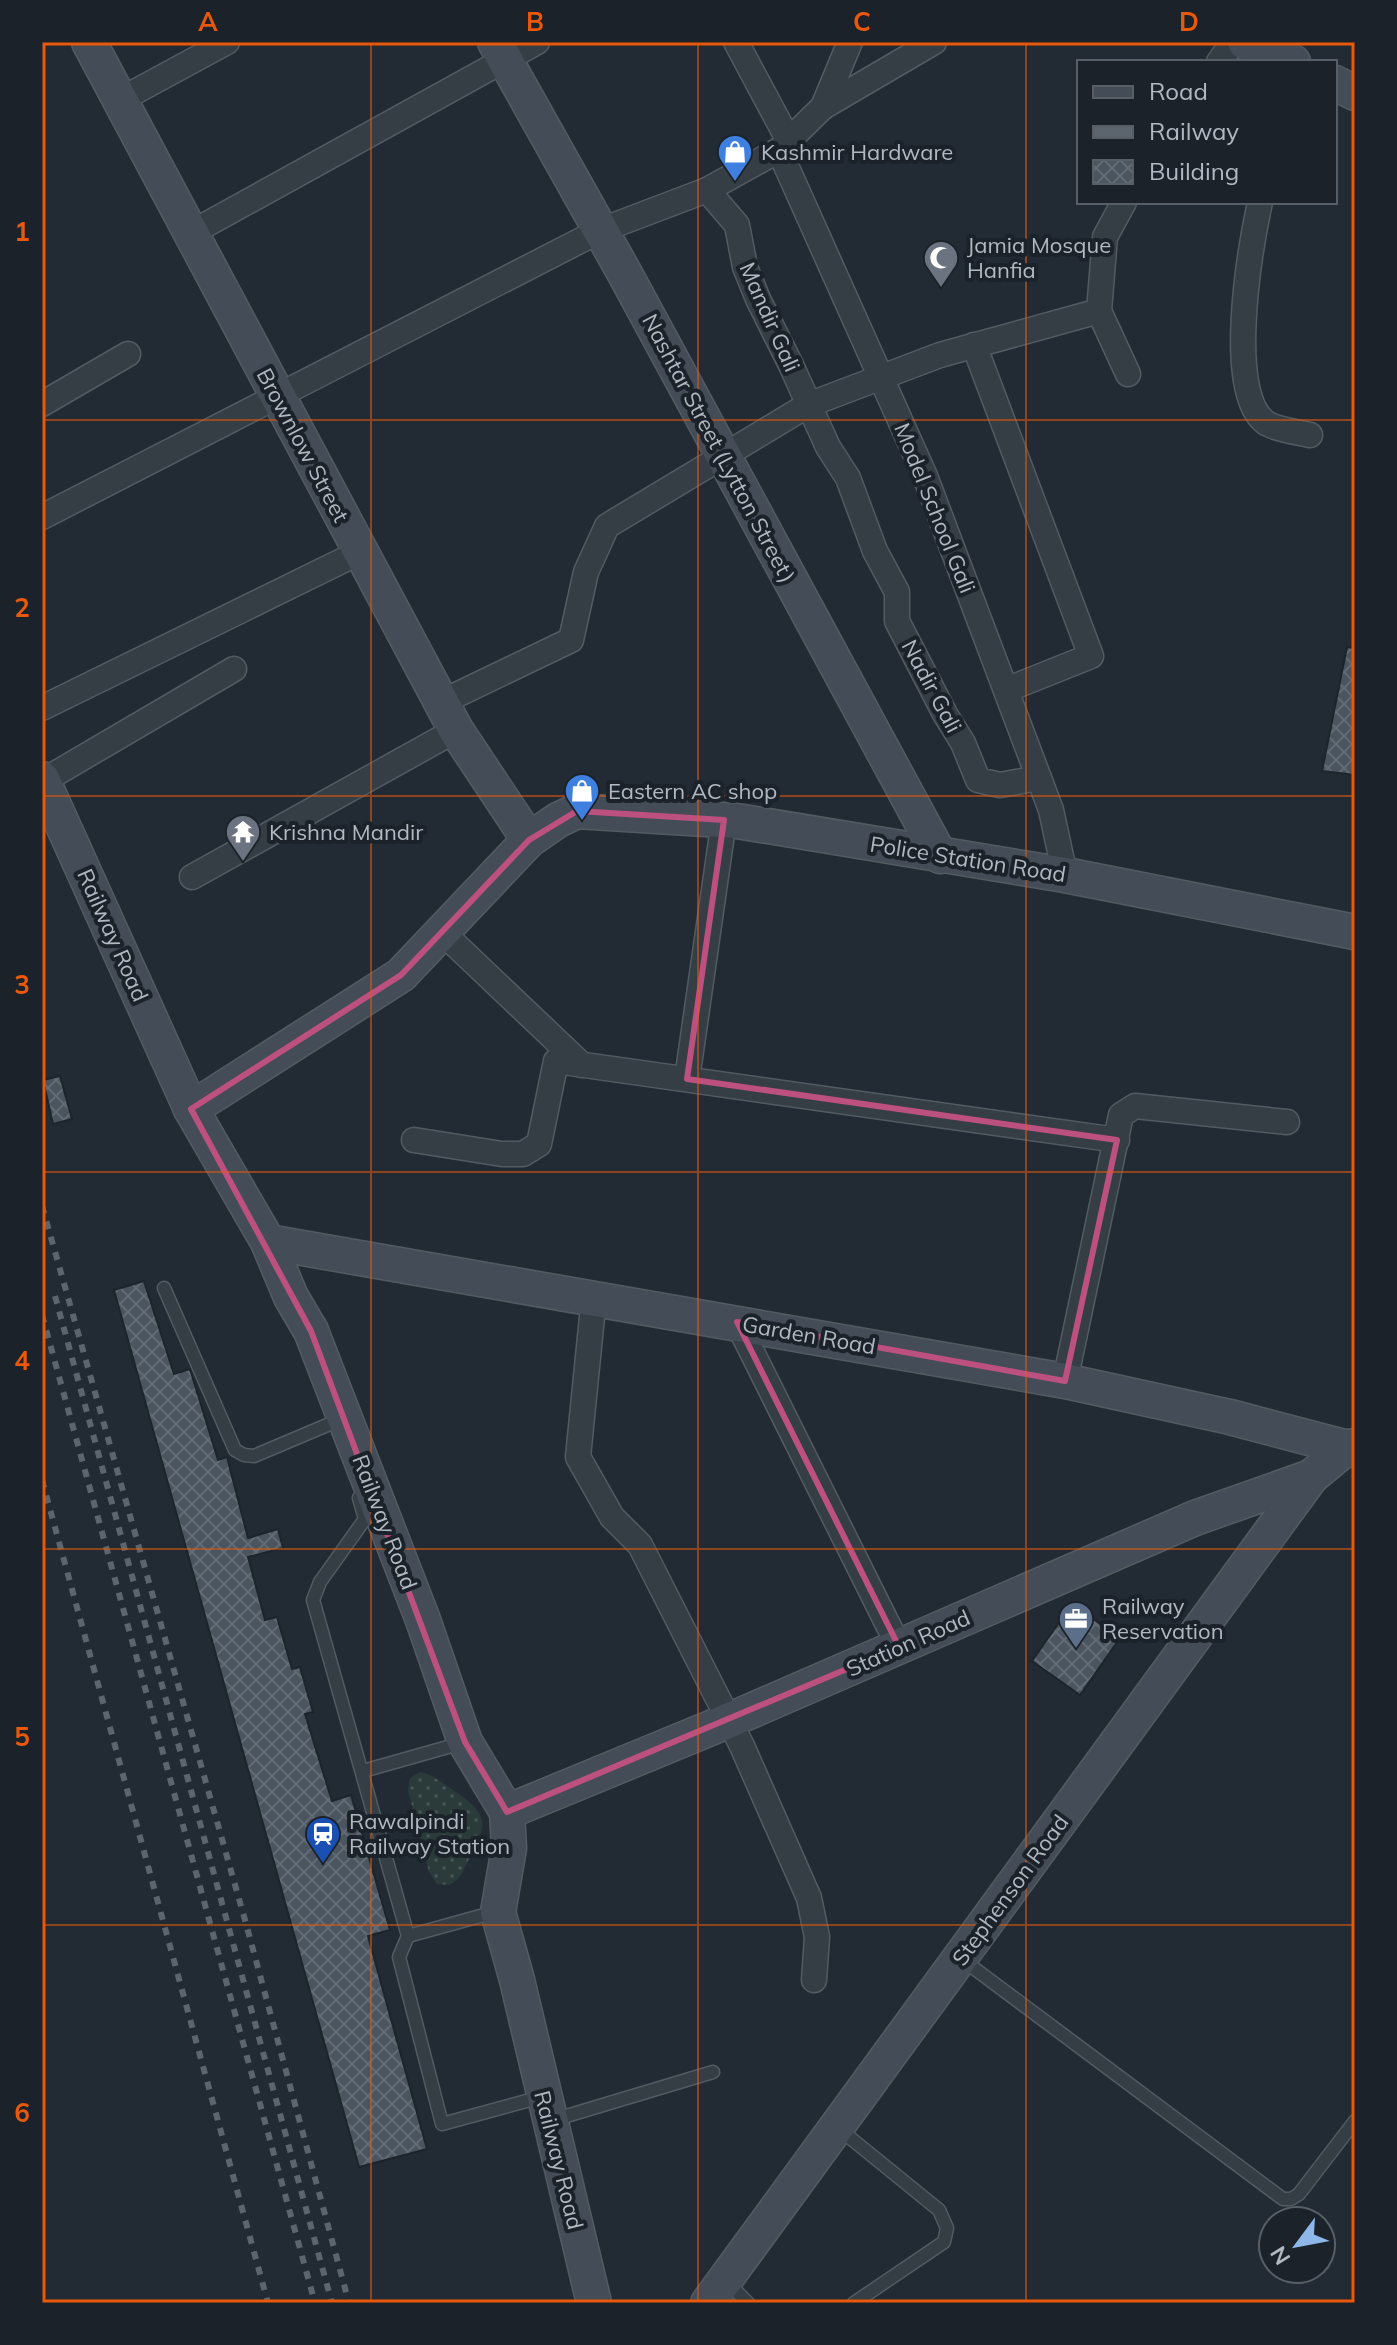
<svg xmlns="http://www.w3.org/2000/svg" width="1397" height="2345" font-family="Mulish,sans-serif">
	<style>
		.grass { fill: url(#grass-dots) }
		.building { fill: url(#building-cross-hatch); stroke: #1d242b; stroke-width: 2 }
		.lines { fill: none; stroke-linecap: round; stroke-linejoin: round }
		.lane-casing { stroke: #535b62; stroke-width: 15 }
		.street-casing { stroke: #535b62; stroke-width: 27 }
		.secondary-casing { stroke: #535b62; stroke-width: 37 }
		.lane { stroke: #353d45; stroke-width: 12 }
		.street { stroke: #353d45; stroke-width: 24 }
		.secondary { stroke: #444c57; stroke-width: 34 }
		.rail { stroke: #5c646e; stroke-width: 6; stroke-dasharray: 8 8; stroke-linecap: butt }
		.marked { fill: none; stroke: #bc507f; stroke-width: 6; stroke-linejoin: round }
		.grid { fill: none; stroke: #e8590c; stroke-width: 2; stroke-opacity: 0.55 }
		.labels { text-anchor: middle; stroke-width: 8; stroke-linejoin: round; paint-order: stroke }
		.poi-label { font-size: 22px; fill: #b0b8c1; stroke: #1b2229; text-anchor: start }
		.street-label { font-size: 22px; fill: #b0b8c1; stroke: #1b2229 }
		.neatline { fill: none; stroke: #e8590c; stroke-width: 3 }
		.grid-label { font-size: 26px; text-anchor: middle; font-weight: bold; fill: #e8590c }
	</style>
	<defs>
		<pattern id="grass-dots" width="8" height="8" patternUnits="userSpaceOnUse" patternTransform="scale(2)"><rect width="8" height="8" fill="#2a3b3a"/><path d="M2 2h.1M6 6h.1" fill="none" stroke="#465555" stroke-width="1.8" stroke-linecap="round"/></pattern>
		<pattern id="building-cross-hatch" width="8" height="8" patternUnits="userSpaceOnUse" patternTransform="scale(2)"><rect width="8" height="8" fill="#4b555f"/><path d="M0 0l8 8M0 8l8-8" fill="none" stroke="#626b74"/></pattern>
	</defs>
	<rect width="100%" height="100%" fill="#222b34"/>
	<path class="grass" d="M420,1772C432,1774 442,1783 453,1790C490,1815 488,1823 468,1861C463,1871 460,1880 449,1885L437,1884L429,1872L408,1790L410,1778Z"/>
	<g class="building">
		<polygon points="1347,647 1355,648 1355,775 1322,771"/>
		<polygon points="60,1076 72,1119 53,1124 43,1080"/>
		<polygon points="144,1281 174,1374 190,1369 218,1460 227,1457 248,1538 278,1529 283,1548 248,1557 265,1620 277,1617 292,1669 300,1667 313,1712 305,1714 332,1801 351,1795 390,1930 368,1936 427,2149 359,2167 114,1290"/>
		<polygon points="1072,1604 1120,1638 1080,1695 1032,1661"/>
	</g>
	<g class="lines">
		<defs>
			<g id="lane">
				<polyline points="164,1288 235,1450 244,1455 254,1456 332,1423"/>
				<polyline points="359,1498 365,1519 320,1582 313,1600 408,1936 399,1957 442,2124 541,2097"/>
				<polyline points="363,1771 462,1743"/>
				<polyline points="408,1936 495,1912"/>
				<polyline points="963,1960 1283,2199 1291,2199 1299,2194 1355,2121"/>
				<polyline points="553,2120 713,2072"/>
				<polyline points="838,2128 939,2210 947,2228 944,2242 854,2303"/>
				<polyline points="727,2282 748,2303"/>
			</g>
			<g id="street">
				<polyline points="736,42 789,141"/>
				<polyline points="1219,62 1233,42"/>
				<polyline points="120,100 227,42"/>
				<polyline points="823,107 934,42"/>
				<polyline points="779,150 925,476 1051,810 1065,875"/>
				<polyline points="707,190 737,225 745,267 758,299 791,365 828,447 848,478 875,551 897,592 897,621 945,714 963,743 978,780 1000,785 1039,778"/>
				<polyline points="1124,202 1105,237 1099,311 1128,374"/>
				<path d="M1260,202C1251,244 1223,398 1268,424C1279,430 1297,432 1310,435"/>
				<polyline points="191,233 537,42"/>
				<polyline points="974,345 1091,656 1006,690"/>
				<polyline points="42,404 128,354"/>
				<polyline points="42,517 599,231 707,190 779,150 823,107 850,42"/>
				<polyline points="442,702 571,640 586,572 607,526 808,405 940,355 1099,311"/>
				<polyline points="42,708 360,552"/>
				<polyline points="43,781 234,669"/>
				<polyline points="192,877 456,730"/>
				<polyline points="443,933 582,1065"/>
				<polyline points="687,1079 724,820"/>
				<polyline points="414,1140 502,1154 523,1154 539,1144 556,1061 1117,1140"/>
				<polyline points="594,1297 578,1457 612,1517 640,1545 742,1746 809,1898 817,1937 814,1980"/>
				<polyline points="737,1322 899,1647"/>
				<polyline points="1065,1381 1121,1115 1135,1106 1287,1122"/>
			</g>
			<g id="secondary">
				<polyline points="89,42 456,730 529,840"/>
				<polyline points="495,42 625,274 940,856"/>
				<polyline points="1245,42 1293,62"/>
				<polyline points="1335,83 1355,93"/>
				<polyline points="42,779 191,1109 268,1242 291,1297 311,1331 423,1620 465,1742 507,1812 509,1848 498,1912 517,1980 594,2303"/>
				<polyline points="191,1109 401,975 529,840 558,820 577,811 737,821 1065,875 1355,932"/>
				<polyline points="268,1242 1065,1381 1230,1417 1355,1450"/>
				<polyline points="507,1812 730,1720 1195,1518 1311,1477"/>
				<polyline points="708,2303 1311,1477 1347,1447 1355,1446"/>
			</g>
		</defs>
		<use href="#lane" class="lane-casing"/>
		<use href="#street" class="street-casing"/>
		<use href="#secondary" class="secondary-casing"/>
		<use href="#lane" class="lane"/>
		<use href="#street" class="street"/>
		<use href="#secondary" class="secondary"/>
		<g class="rail">
			<polyline points="42,1206 245,1920 349,2303"/>
			<polyline points="55,1296 332,2303"/>
			<polyline points="42,1315 315,2303"/>
			<polyline points="42,1480 268,2303"/>
		</g>
	</g>
	<path class="marked" d="M577,811L724,820L687,1079L1117,1140L1065,1381L737,1322L899,1647L507,1812L465,1742L311,1331L191,1109L401,975L529,840Z"/>
	<path class="grid" d="M371,42V2303M698,42V2303M1026,42V2303M42,420H1355M42,796H1355M42,1172H1355M42,1549H1355M42,1925H1355"/>
	<defs>
		<symbol id="shop-pin" viewBox="-11 -11 22 30"><path d="M0 17L-7.5 6A9.5 9.5 0 1 1 7.5 6Z" fill="#3f7fe0" stroke="#1b2229"/><path d="M-5-2.5h2.3a2.7 3.5 0 0 1 5.4 0H5L5.5 6h-11ZM-1.5-2.5h3a1.5 2.3 0 0 0-3 0Z" fill="#fff"/></symbol>
		<symbol id="mosque-pin" viewBox="-11 -11 22 30"><path d="M0 17L-7.5 6A9.5 9.5 0 1 1 7.5 6Z" fill="#6b7280" stroke="#1b2229"/><path d="M3.5-4.9A6 6 0 1 0 3.5 4.9A5 5 0 1 1 3.5-4.9Z" fill="#fff"/></symbol>
		<symbol id="temple-pin" viewBox="-11 -11 22 30"><path d="M0 17L-7.5 6A9.5 9.5 0 1 1 7.5 6Z" fill="#6b7280" stroke="#1b2229"/><path d="M0-6L5-2H3V0L6.5 2.5H4V6H1.5V3h-3V6H-4V2.5H-6.5L-3 0V-2H-5Z" fill="#fff"/></symbol>
		<symbol id="office-pin" viewBox="-11 -11 22 30"><path d="M0 17L-7.5 6A9.5 9.5 0 1 1 7.5 6Z" fill="#5c6f8a" stroke="#1b2229"/><path d="M-6-3h4V-5.5h4V-3h4V5H-6ZM-1-4.5V-3h2v-1.5ZM-6 0V1H6V0Z" fill="#fff"/></symbol>
		<symbol id="station-pin" viewBox="-11 -11 22 30"><path d="M0 17L-7.5 6A9.5 9.5 0 1 1 7.5 6Z" fill="#1a4fb4" stroke="#1b2229"/><path d="M-3-6H3Q5-6 5-4V2Q5 4 3 4L4.5 6H3L1.5 4h-3L-3 6H-4.5L-3 4Q-5 4-5 2V-4Q-5-6-3-6ZM-3.5-4v3h7v-3ZM-3.5 1v1.5H-2V1ZM2 1v1.5H3.5V1Z" fill="#fff"/></symbol>
	</defs>
	<g fill-rule="evenodd">
		<use href="#shop-pin" x="715" y="132" width="40" height="54"/>
		<use href="#mosque-pin" x="921" y="238" width="40" height="54"/>
		<use href="#shop-pin" x="562" y="771" width="40" height="54"/>
		<use href="#temple-pin" x="223" y="812" width="40" height="54"/>
		<use href="#office-pin" x="1056" y="1599" width="40" height="54"/>
		<use href="#station-pin" x="303" y="1814" width="40" height="54"/>
	</g>
	<g class="labels">
		<g class="poi-label">
			<text x="761" y="160">Kashmir Hardware</text>
			<text x="967" y="253">Jamia Mosque<tspan x="967" dy="25">Hanfia</tspan></text>
			<text x="608" y="799">Eastern AC shop</text>
			<text x="269" y="840">Krishna Mandir</text>
			<text x="1102" y="1614">Railway<tspan x="1102" dy="25">Reservation</tspan></text>
			<text x="349" y="1829">Rawalpindi<tspan x="349" dy="25">Railway Station</tspan></text>
		</g>
		<g class="street-label">
			<text transform="translate(770 317) rotate(66)" y="8">Mandir Gali</text>
			<text transform="translate(303 445) rotate(62)" y="8">Brownlow Street</text>
			<text transform="translate(719 448) rotate(62)" y="8">Nashtar Street (Lytton Street)</text>
			<text transform="translate(935 508) rotate(68)" y="8">Model School Gali</text>
			<text transform="translate(932 686) rotate(62)" y="8">Nadir Gali</text>
			<text transform="translate(968 859) rotate(9)" y="8">Police Station Road</text>
			<text transform="translate(113 935) rotate(66)" y="8">Railway Road</text>
			<text transform="translate(809 1335) rotate(10)" y="8">Garden Road</text>
			<text transform="translate(385 1522) rotate(69)" y="8">Railway Road</text>
			<text transform="translate(908 1643) rotate(-24)" y="8">Station Road</text>
			<text transform="translate(1010 1890) rotate(-54)" y="8">Stephenson Road</text>
			<text transform="translate(559 2160) rotate(76)" y="8">Railway Road</text>
		</g>
	</g>
	<rect width="1397" height="2345" fill="none" stroke="#1b2229" stroke-width="88"/>
	<rect x="1077" y="60" width="260" height="144" fill="#1b2229" stroke="#575e66" stroke-width="2"/>
	<rect x="1093" y="86" width="40" height="12" fill="#444c57" stroke="#575e66" stroke-width="2"/>
	<text x="1149" y="100" font-size="24" fill="#b0b8c1">Road</text>
	<rect x="1093" y="126" width="40" height="12" fill="#5c646e" stroke="#575e66" stroke-width="2"/>
	<text x="1149" y="140" font-size="24" fill="#b0b8c1">Railway</text>
	<rect x="1093" y="160" width="40" height="24" fill="url(#building-cross-hatch)" stroke="#575e66" stroke-width="2"/>
	<text x="1149" y="180" font-size="24" fill="#b0b8c1">Building</text>
	<g transform="translate(1297 2245) rotate(238)"><circle r="38" fill="#1b2229" stroke="#575e66" stroke-width="2"/>
	<path d="M0-6L14 30L0 20L-14 30Z" fill="#8db7e9"/>
	<text y="-12" font-size="22" font-weight="bold" text-anchor="middle" fill="#b0b8c1">N</text>
	</g>
	<rect x="44" y="44" width="1309" height="2257" class="neatline"/>
	<g class="grid-label">
		<text x="208" y="31">A</text>
		<text x="535" y="31">B</text>
		<text x="862" y="31">C</text>
		<text x="1189" y="31">D</text>
		<text x="22" y="241">1</text>
		<text x="22" y="617">2</text>
		<text x="22" y="994">3</text>
		<text x="22" y="1370">4</text>
		<text x="22" y="1746">5</text>
		<text x="22" y="2122">6</text>
	</g>
</svg>
